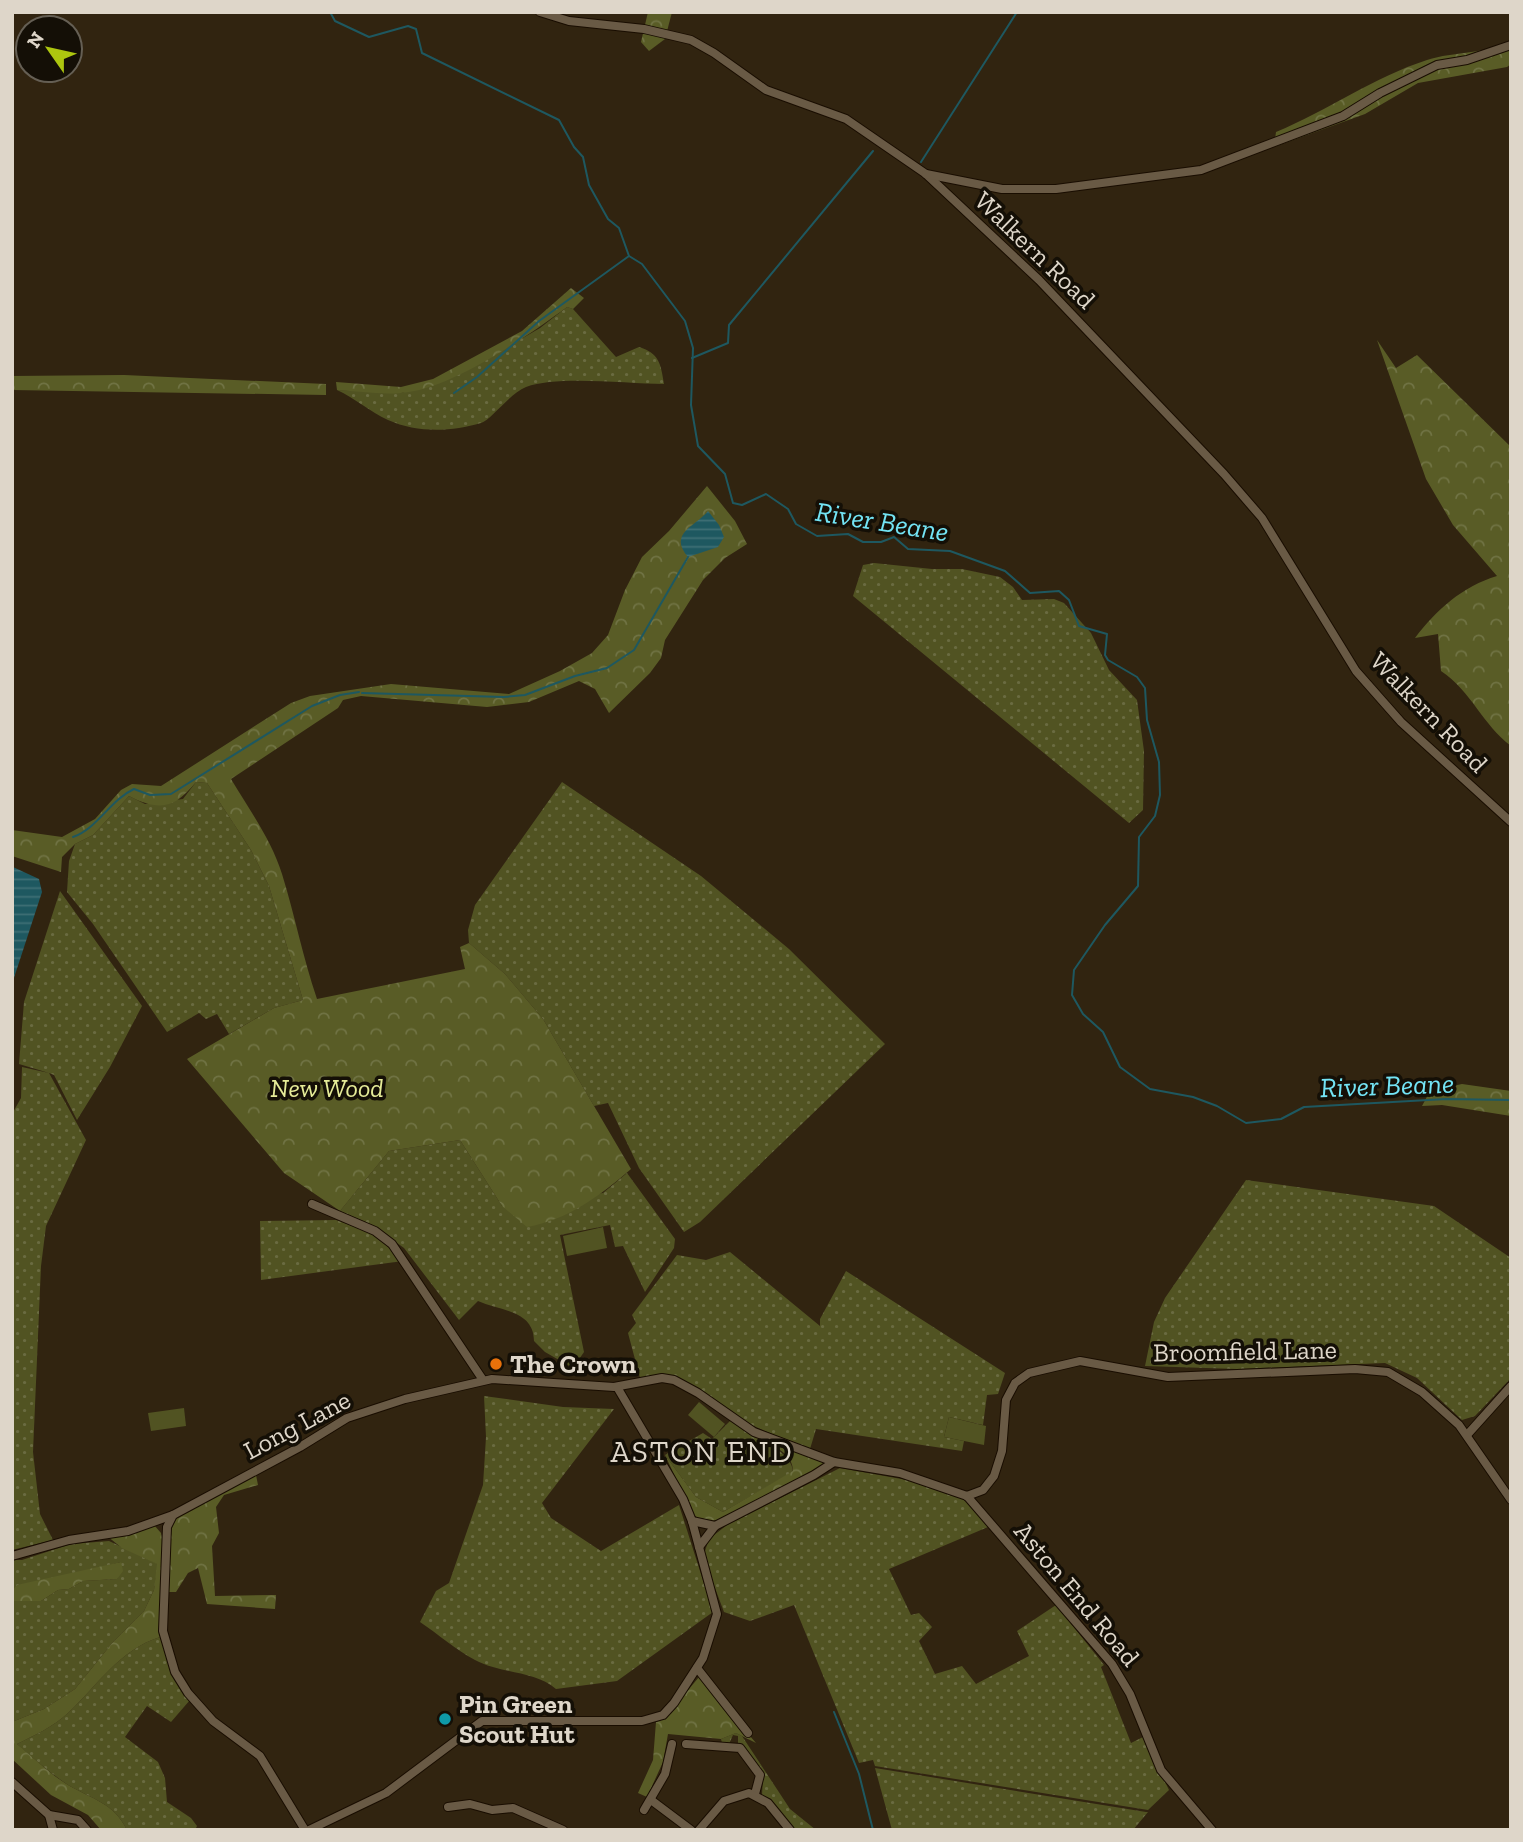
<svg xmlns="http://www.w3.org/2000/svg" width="1523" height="1842" font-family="'Zilla Slab',serif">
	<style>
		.grass { fill: url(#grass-dots) }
		.forest { fill: url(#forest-crowns) }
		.pitch { fill: #515322 }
		.water { fill: url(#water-rules) }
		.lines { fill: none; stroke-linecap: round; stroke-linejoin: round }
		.stream { stroke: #1e5860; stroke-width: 2 }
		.minor-casing { stroke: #190d00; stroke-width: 10 }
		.minor { stroke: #695a45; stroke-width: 8 }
		.food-dot { fill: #e8710a; stroke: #140f06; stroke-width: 2.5 }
		.culture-dot { fill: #0f9aa8; stroke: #140f06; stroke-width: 2.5 }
		.labels { text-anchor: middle; stroke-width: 7; stroke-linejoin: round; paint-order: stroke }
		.street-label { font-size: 26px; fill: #ded6c9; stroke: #140f06 }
		.park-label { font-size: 26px; font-style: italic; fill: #e6ec98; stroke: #140f06 }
		.poi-label { font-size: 26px; font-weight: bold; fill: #ded6c9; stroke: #140f06; text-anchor: start }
		.water-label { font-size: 28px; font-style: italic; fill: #73e4f5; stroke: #140f06 }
		.quarter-label { font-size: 30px; letter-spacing: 2px; fill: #ded6c9; stroke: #140f06 }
	</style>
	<defs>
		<pattern id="grass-dots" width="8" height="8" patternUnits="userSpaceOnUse" patternTransform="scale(1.75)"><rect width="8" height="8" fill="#515322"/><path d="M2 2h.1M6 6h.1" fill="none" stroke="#6a6b41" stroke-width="1.8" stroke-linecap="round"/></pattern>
		<pattern id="forest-crowns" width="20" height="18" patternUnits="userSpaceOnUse" patternTransform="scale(1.75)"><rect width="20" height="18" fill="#595c26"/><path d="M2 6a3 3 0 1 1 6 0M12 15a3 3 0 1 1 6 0" fill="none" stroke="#707344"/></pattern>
		<pattern id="water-rules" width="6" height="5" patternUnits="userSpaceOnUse" patternTransform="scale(1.75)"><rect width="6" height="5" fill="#1e5860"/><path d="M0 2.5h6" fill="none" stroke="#3e6f75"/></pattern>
	</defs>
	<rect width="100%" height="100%" fill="#312410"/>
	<g class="grass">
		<path d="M567,307L573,309L616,357L639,347C659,353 661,364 664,384C628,384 558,375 526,387C509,394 491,420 481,423C451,432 417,433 388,420C370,412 355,398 337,390L402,393L487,359L540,328Z"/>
		<polygon points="874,563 932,569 962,569 1000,577 1013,587 1022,600 1054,599 1064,603 1091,633 1109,670 1137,700 1144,751 1143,810 1129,823 853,596 863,565"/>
		<polygon points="196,782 207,783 251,850 269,886 303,1000 274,1008 229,1034 217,1014 206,1019 199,1013 167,1032 93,924 67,892 69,861 75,844 93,835 129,796 145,804 183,799"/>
		<polygon points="562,782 701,876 789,949 885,1044 700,1222 684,1232 639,1168 608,1103 594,1106 543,1019 505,974 469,943 468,930 475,905"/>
		<polygon points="60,891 142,1006 110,1067 77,1120 54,1075 49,1073 86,1140 46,1226 41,1266 33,1452 40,1514 53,1540 12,1550 12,1114 21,1098 22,1067 49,1073 19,1064 24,1002"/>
		<path d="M460,1140L502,1206L603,1193L627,1173L675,1239L674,1248L645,1292L623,1246L615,1247L610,1225L560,1235L584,1352L573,1368L545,1352L534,1341C534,1310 500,1311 478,1301L459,1320L404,1248L372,1225L340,1211L389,1151Z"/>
		<polygon points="1246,1180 1434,1206 1511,1258 1511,1378 1475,1416 1462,1420 1417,1378 1385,1363 1237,1369 1145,1366 1154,1322 1165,1298"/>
		<polygon points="336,1220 374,1234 403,1261 261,1280 260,1221"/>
		<path d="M730,1252L820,1326V1319L846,1271L1005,1373L998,1394L987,1395L983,1425L949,1417L944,1437L964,1441L962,1451L816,1429L810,1449C791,1440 769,1434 750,1424C711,1403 690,1368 640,1378L628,1333L636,1323L632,1315L677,1255L706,1260Z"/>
		<path d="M484,1396L563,1407L614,1409L542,1503L551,1518L601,1551L679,1505L713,1612L617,1681L556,1689C534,1670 501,1674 475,1660C456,1650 438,1634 420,1622L436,1591L449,1583L483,1485L486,1437Z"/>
		<path d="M730,1421C748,1434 793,1450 793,1472L723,1512L696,1497L665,1455L703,1433L712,1439Z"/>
		<polygon points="840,1468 907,1480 951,1493 968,1502 988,1527 889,1569 911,1615 919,1613 932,1627 919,1641 935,1674 962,1666 976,1684 1029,1656 1017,1631 1056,1605 1104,1665 1101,1667 1131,1743 1143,1737 1169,1790 1148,1810 875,1766 873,1760 859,1763 794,1605 750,1621 724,1612 706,1564 704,1554 709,1539 727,1525"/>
		<polygon points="109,1541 158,1564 154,1590 144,1611 113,1642 75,1689 44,1709 12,1722 12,1601 41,1601 58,1590 69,1589 83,1581 117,1579 121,1562 12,1591 12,1560 22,1560 71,1544"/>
		<path d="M160,1637L173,1677L190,1700L171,1722L147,1706L125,1737L158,1762L165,1778L167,1802L191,1818L197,1826L195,1830H127C114,1803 92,1799 68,1785C50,1773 33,1758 17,1744C35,1735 53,1727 68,1713C98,1685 119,1650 160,1637Z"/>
		<polygon points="736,1733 742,1736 790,1809 816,1830 794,1830 775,1805 762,1795 763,1776 738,1743 738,1736 733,1735 729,1744 722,1743 721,1739"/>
		<polygon points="875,1768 1146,1812 1148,1812 1133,1830 892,1830"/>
	</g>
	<g class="forest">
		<polygon points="648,12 672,12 665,39 649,51 641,42"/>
		<path d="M1511,40V64L1507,67L1418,83L1365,114L1274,147L1276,132C1327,111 1374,77 1427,60C1455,51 1484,55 1511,40Z"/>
		<path d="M571,288L584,298L573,309L567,307C528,336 450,390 401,393C381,395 358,391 337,390L336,382L401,387L433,379L522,331Z"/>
		<path d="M1377,340L1396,368L1417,355L1511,447V746C1482,724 1472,692 1441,671L1438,634L1415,638C1436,610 1463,586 1497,576L1453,525L1426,479Z"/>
		<polygon points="124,375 326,384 326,395 12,390 12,376"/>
		<path d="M707,486L735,521L747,544L725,558L703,580L665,640L661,658L650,673L609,713L595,689L579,681L529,702L487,707L361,696L343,700L338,708L231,779C249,809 272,841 282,874C295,916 303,958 317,999L465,969L460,947L469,943L505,974L543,1019L631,1169C600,1196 567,1220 527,1227L502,1206L460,1140L389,1151L340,1211L284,1173L187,1059L274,1008L303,1000L269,886L251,850L207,783L196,782C175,808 160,812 129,796L93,835L75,844L62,857L61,872L12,856V830L62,837L95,819L121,790L132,784L161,786L291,703L310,696L391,684L509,694L560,671L592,653L608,635L625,590L642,557L669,531Z"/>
		<polygon points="1462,1084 1511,1091 1511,1116 1442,1105 1422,1106 1430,1091"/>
		<path d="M749,1434L823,1461L825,1466L723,1520L701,1521L692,1513L665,1455L696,1497L723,1512L793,1471C793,1450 765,1443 749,1434Z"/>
		<polygon points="256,1475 258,1485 224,1495 216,1507 219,1533 212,1546 215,1596 276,1595 275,1609 207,1604 198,1568 188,1573 176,1592 169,1592 171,1529 176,1515"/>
		<path d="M154,1525L161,1533L163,1542L160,1637C119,1650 98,1685 68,1713C53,1727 35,1735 17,1744C34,1758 50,1774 68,1785C92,1799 114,1803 127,1830H101L88,1815L51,1795L12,1759V1722L44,1709L75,1689L113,1642L144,1611L154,1590L157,1564L122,1548L107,1536Z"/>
		<polygon points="121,1562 123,1571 117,1579 83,1581 69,1589 58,1590 41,1601 12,1601 12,1591 17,1585"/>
		<polygon points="699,1677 756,1743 736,1733 721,1739 668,1734 663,1762 647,1797 638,1793 653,1760 656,1722 664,1719"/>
	</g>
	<g class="pitch">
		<polygon points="603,1227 607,1248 567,1256 563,1236"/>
		<polygon points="699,1402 725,1424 714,1437 688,1415"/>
		<polygon points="184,1408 186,1426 151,1431 148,1413"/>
		<polygon points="949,1417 986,1426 984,1445 944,1437"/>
	</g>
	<g class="water">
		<path d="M708,511L719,525L724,537L718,547L688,557C668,533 695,527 708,511Z"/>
		<polygon points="13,867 39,879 42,892 12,984"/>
	</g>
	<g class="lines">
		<g class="stream">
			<polyline points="330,12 335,21 369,37 408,26 416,29 422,53 559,120 574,147 583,157 589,185 608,219 619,228 629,256 642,264 685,321 693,348 691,405 698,446 725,474 733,503 742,505 766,494 788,509 796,524 817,536 848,534 863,542 881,542 894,537 908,549 950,551 1005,571 1030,593 1059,591 1069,600 1079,626 1107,634 1105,655 1108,660 1137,677 1145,688 1147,720 1159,762 1160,795 1155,816 1139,837 1138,886 1105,925 1074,970 1072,995 1083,1014 1103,1032 1120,1067 1150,1089 1193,1097 1217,1106 1246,1123 1281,1119 1304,1107 1446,1099 1511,1100"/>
			<polyline points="921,162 1017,12"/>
			<polyline points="692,358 728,343 729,325 873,151"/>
			<polyline points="454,393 477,377 539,321 629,256"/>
			<polyline points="362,693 504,697 525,695 575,676 607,668 634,650 688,557"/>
			<path d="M73,837C98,828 110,800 134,789L150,795L171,794L312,706L340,695L359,692"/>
			<polyline points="834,1712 859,1774 873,1830"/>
		</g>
		<defs>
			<g id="minor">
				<polyline points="540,12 569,21 644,29 691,40 714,53 766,90 846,119 926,174 1039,280 1224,474 1262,518 1356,671 1401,722 1511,822"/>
				<polyline points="926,174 1002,189 1056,189 1201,170 1343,116 1380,93 1437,65 1467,60 1511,45"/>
				<polyline points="312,1204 375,1231 392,1244 483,1380"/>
				<polyline points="1467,1435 1511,1386"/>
				<polyline points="967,1496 983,1490 994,1476 1002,1451 1006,1400 1015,1383 1029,1373 1080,1361 1168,1377 1355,1369 1388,1372 1422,1392 1459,1425 1511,1500"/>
				<polyline points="967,1496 1112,1664 1130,1694 1161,1770 1212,1830"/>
				<polyline points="692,1521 715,1526"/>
				<polyline points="699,1547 715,1526 814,1475 834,1462"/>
				<polyline points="12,1556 69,1540 128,1531 173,1515"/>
				<polyline points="697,1668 748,1733"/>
				<polyline points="686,1744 740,1748 760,1775 755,1794"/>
				<polyline points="12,1782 49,1815 78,1820 87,1830"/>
				<polyline points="651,1800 691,1830"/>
				<polyline points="448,1807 470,1804 492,1810 513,1808 563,1830"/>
				<polyline points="644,1810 665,1774 672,1744"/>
				<polyline points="49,1815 53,1830"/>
				<polyline points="305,1830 260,1756 213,1721 188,1693 175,1672 163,1631 167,1527 173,1515 300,1447 347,1418 405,1399 492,1379 614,1387 662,1378 674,1380 698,1393 754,1432 834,1462 900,1473 967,1496"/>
				<polyline points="309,1830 386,1793 482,1721 642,1721 663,1715 674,1703 703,1658 717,1614 692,1521 683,1499 617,1387"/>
				<polyline points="699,1830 724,1801 749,1793 768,1803 790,1830"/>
			</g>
		</defs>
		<use href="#minor" class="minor-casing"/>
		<use href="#minor" class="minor"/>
	</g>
	<circle class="food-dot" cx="496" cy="1364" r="7"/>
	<circle class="culture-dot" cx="445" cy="1719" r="7"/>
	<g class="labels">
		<g class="street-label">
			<text transform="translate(1035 250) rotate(44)" y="9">Walkern Road</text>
			<text transform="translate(1429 712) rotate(46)" y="9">Walkern Road</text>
			<text transform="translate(1245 1351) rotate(-1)" y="9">Broomfield Lane</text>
			<text transform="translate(297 1425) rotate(-28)" y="9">Long Lane</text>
			<text transform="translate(1077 1594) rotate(50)" y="9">Aston End Road</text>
		</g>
		<g class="park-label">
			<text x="327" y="1097">New Wood</text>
		</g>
		<g class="poi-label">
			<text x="510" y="1373">The Crown</text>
			<text x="459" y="1713">Pin Green<tspan x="459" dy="30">Scout Hut</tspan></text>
		</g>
		<g class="water-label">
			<text transform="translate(882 521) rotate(9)" y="10">River Beane</text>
			<text transform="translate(1387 1085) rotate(-2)" y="10">River Beane</text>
		</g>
		<g class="quarter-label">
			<text x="702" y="1462">ASTON END</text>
		</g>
	</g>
	<rect width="1523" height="1842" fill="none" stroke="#ded6c9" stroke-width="28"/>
	<g transform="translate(49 49) rotate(304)"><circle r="33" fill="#140f06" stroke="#655f54" stroke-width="2"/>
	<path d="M0-5L12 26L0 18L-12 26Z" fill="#adc60f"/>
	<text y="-10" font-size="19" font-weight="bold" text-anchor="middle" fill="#ded6c9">N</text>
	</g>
</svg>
